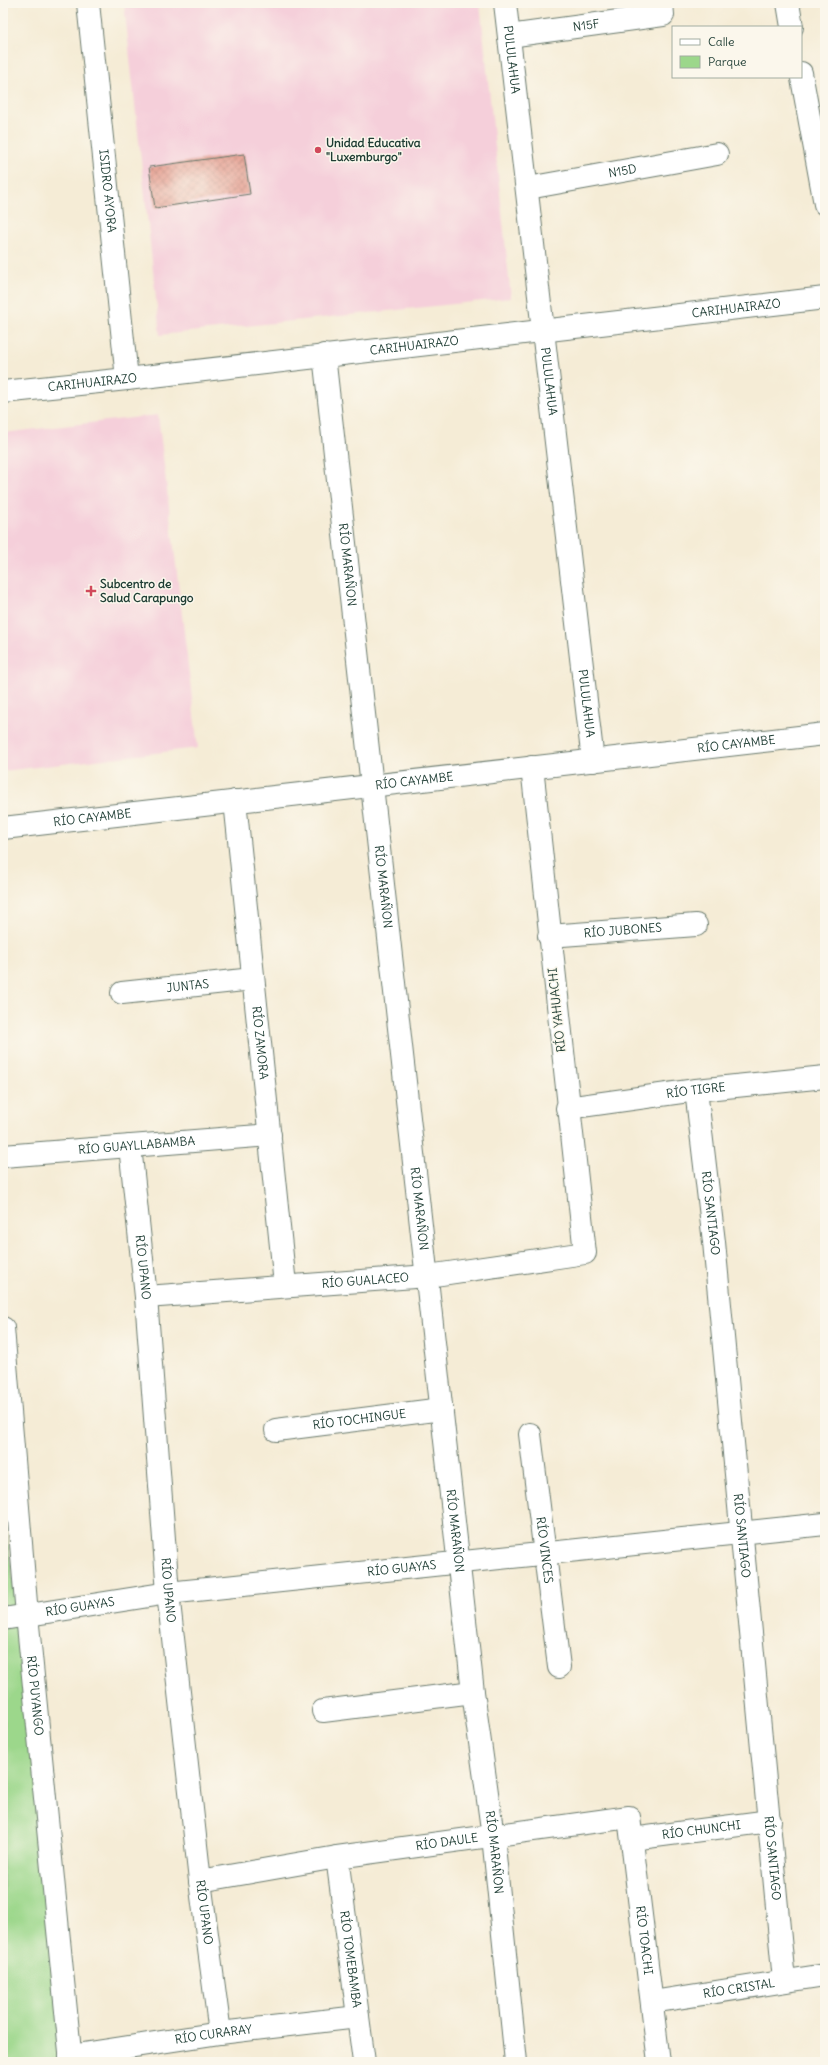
<svg xmlns="http://www.w3.org/2000/svg" width="828" height="2065" font-family="Delius,sans-serif">
	<style>
		.built { fill: #f5cfda }
		.park { fill: #9cd78b; stroke: #5e8a60 }
		.building { fill: url(#building-cross-hatch) }
		.lines { fill: none; stroke-linecap: round; stroke-linejoin: round }
		.minor-casing { stroke: #6a7a6d; stroke-width: 24 }
		.minor { stroke: #fff; stroke-width: 22 }
		.poi-dot { fill: #d1495b; stroke: #fbf7ec; stroke-width: 1.5 }
		.labels { text-anchor: middle; stroke-width: 3; stroke-linejoin: round; paint-order: stroke }
		.street-label { font-size: 12px; fill: #1f3d34; stroke: #fbf7ec }
		.poi-label { font-size: 12px; font-weight: bold; fill: #1f3d34; stroke: #fbf7ec; text-anchor: start }
	</style>
	<defs>
		<pattern id="building-cross-hatch" width="8" height="8" patternUnits="userSpaceOnUse"><rect width="8" height="8" fill="#e59c8e"/><path d="M0 0l8 8M0 8l8-8" fill="none" stroke="#b98075"/></pattern>
	</defs>
	<rect width="100%" height="100%" fill="#fbf7ec"/>
	<filter id="ink" filterUnits="userSpaceOnUse"><feTurbulence type="fractalNoise" baseFrequency=".025" numOctaves="2"/><feDisplacementMap in="SourceGraphic" scale="8" xChannelSelector="R" yChannelSelector="G"/><feConvolveMatrix kernelMatrix="1 2 1 2 8 2 1 2 1" color-interpolation-filters="sRGB"/></filter>
	<filter id="wash" filterUnits="userSpaceOnUse"><feTurbulence type="fractalNoise" baseFrequency=".012" numOctaves="4" result="noise"/><feDisplacementMap in="SourceGraphic" scale="16" xChannelSelector="R" yChannelSelector="G"/><feGaussianBlur stdDeviation="0.9" result="paint"/><feColorMatrix in="noise" values="0 0 0 0 0 0 0 0 0 0 0 0 0 0 0 0 0 1.4 0 .05"/><feComposite in="paint" operator="in"/></filter>
	<g filter="url(#wash)">
		<rect width="100%" height="100%" fill="#f5ecd6"/>
		<g class="built">
			<polygon points="124,3 480,3 511,298 160,335"/>
			<polygon points="158,415 198,748 3,771 3,433"/>
		</g>
		<polygon class="park" points="3,1503 77,2062 3,2062"/>
		<g id="blocks">
			<polygon class="building" points="244,154 250,194 155,208 149,167"/>
		</g>
	</g>
	<g filter="url(#ink)">
		<use href="#blocks" fill-opacity="0" stroke="#6a7a6d" stroke-width="1"/>
		<g class="lines">
			<defs>
				<g id="minor">
					<path id="s1" d="M88,3L127,379"/>
					<path id="s2" d="M505,3L593,761"/>
					<polyline points="788,3 792,27"/>
					<path id="s3" d="M509,36L663,15L662,3"/>
					<polyline points="801,73 825,204"/>
					<path id="s4" d="M528,188L717,154"/>
					<path id="s5" d="M324,355L473,1692L493,1836L516,2062"/>
					<path id="s6" d="M3,392L127,379L825,298"/>
					<path id="s7" d="M235,801L285,1285"/>
					<path id="s8" d="M3,828L825,734"/>
					<path id="s9" d="M549,936L696,925"/>
					<path id="s10" d="M122,993L253,979"/>
					<path id="s11" d="M696,1090L714,1242L784,1981"/>
					<path id="s12" d="M567,1108L696,1090L825,1077"/>
					<path id="s13" d="M130,1146L146,1297L168,1593L200,1881L220,2033"/>
					<path id="s14" d="M3,1156L270,1135"/>
					<path id="s15" d="M146,1297L428,1276L585,1253L532,767"/>
					<path id="s16" d="M3,1328L27,1615L71,2062"/>
					<path id="s17" d="M276,1430L442,1409"/>
					<path id="s18" d="M530,1434L559,1667"/>
					<path id="s19" d="M3,1619L168,1593L825,1524"/>
					<polyline points="323,1711 473,1692"/>
					<path id="s20" d="M632,1839L770,1821"/>
					<path id="s21" d="M337,1857L364,2062"/>
					<path id="s22" d="M200,1881L337,1857L629,1817L659,2062"/>
					<path id="s23" d="M652,2002L825,1975"/>
					<path id="s24" d="M70,2056L220,2033L358,2017"/>
				</g>
			</defs>
			<use href="#minor" class="minor-casing"/>
			<use href="#minor" class="minor"/>
		</g>
	</g>
	<g class="poi-dot">
		<circle cx="318" cy="150" r="4"/>
		<path d="M89 585h4v4h4v4h-4v4h-4v-4h-4v-4h4z"/>
	</g>
	<g class="labels">
		<g class="street-label">
			<text dy="4" stroke="none"><textPath href="#s3" startOffset="78">N15F</textPath></text>
			<text dy="4" stroke="none"><textPath href="#s2" startOffset="57">PULULAHUA</textPath></text>
			<text dy="4" stroke="none"><textPath href="#s4" startOffset="96">N15D</textPath></text>
			<text dy="4" stroke="none"><textPath href="#s1" startOffset="189">ISIDRO AYORA</textPath></text>
			<text dy="4" stroke="none"><textPath href="#s6" startOffset="738">CARIHUAIRAZO</textPath></text>
			<text dy="4" stroke="none"><textPath href="#s6" startOffset="414">CARIHUAIRAZO</textPath></text>
			<text dy="4" stroke="none"><textPath href="#s6" startOffset="90">CARIHUAIRAZO</textPath></text>
			<text dy="4" stroke="none"><textPath href="#s2" startOffset="381">PULULAHUA</textPath></text>
			<text dy="4" stroke="none"><textPath href="#s5" startOffset="211">RÍO MARAÑON</textPath></text>
			<text dy="4" stroke="none"><textPath href="#s2" startOffset="705">PULULAHUA</textPath></text>
			<text dy="4" stroke="none"><textPath href="#s8" startOffset="738">RÍO CAYAMBE</textPath></text>
			<text dy="4" stroke="none"><textPath href="#s8" startOffset="414">RÍO CAYAMBE</textPath></text>
			<text dy="4" stroke="none"><textPath href="#s8" startOffset="90">RÍO CAYAMBE</textPath></text>
			<text dy="4" stroke="none"><textPath href="#s5" startOffset="535">RÍO MARAÑON</textPath></text>
			<text dy="4" stroke="none"><textPath href="#s9" startOffset="74">RÍO JUBONES</textPath></text>
			<text dy="4" stroke="none"><textPath href="#s10" startOffset="66">JUNTAS</textPath></text>
			<text transform="translate(557 1010) rotate(-96)" y="4">RÍO YAHUACHI</text>
			<text dy="4" stroke="none"><textPath href="#s7" startOffset="243">RÍO ZAMORA</textPath></text>
			<text dy="4" stroke="none"><textPath href="#s12" startOffset="130">RÍO TIGRE</textPath></text>
			<text dy="4" stroke="none"><textPath href="#s14" startOffset="134">RÍO GUAYLLABAMBA</textPath></text>
			<text dy="4" stroke="none"><textPath href="#s5" startOffset="859">RÍO MARAÑON</textPath></text>
			<text dy="4" stroke="none"><textPath href="#s11" startOffset="124">RÍO SANTIAGO</textPath></text>
			<text dy="4" stroke="none"><textPath href="#s13" startOffset="122">RÍO UPANO</textPath></text>
			<text dy="4" stroke="none"><textPath href="#s15" startOffset="220">RÍO GUALACEO</textPath></text>
			<text dy="4" stroke="none"><textPath href="#s17" startOffset="84">RÍO TOCHINGUE</textPath></text>
			<text dy="4" stroke="none"><textPath href="#s5" startOffset="1183">RÍO MARAÑON</textPath></text>
			<text dy="4" stroke="none"><textPath href="#s11" startOffset="448">RÍO SANTIAGO</textPath></text>
			<text dy="4" stroke="none"><textPath href="#s18" startOffset="117">RÍO VINCES</textPath></text>
			<text dy="4" stroke="none"><textPath href="#s19" startOffset="402">RÍO GUAYAS</textPath></text>
			<text dy="4" stroke="none"><textPath href="#s13" startOffset="446">RÍO UPANO</textPath></text>
			<text dy="4" stroke="none"><textPath href="#s19" startOffset="78">RÍO GUAYAS</textPath></text>
			<text dy="4" stroke="none"><textPath href="#s16" startOffset="369">RÍO PUYANGO</textPath></text>
			<text dy="4" stroke="none"><textPath href="#s20" startOffset="70">RÍO CHUNCHI</textPath></text>
			<text dy="4" stroke="none"><textPath href="#s22" startOffset="250">RÍO DAULE</textPath></text>
			<text dy="4" stroke="none"><textPath href="#s5" startOffset="1507">RÍO MARAÑON</textPath></text>
			<text dy="4" stroke="none"><textPath href="#s11" startOffset="772">RÍO SANTIAGO</textPath></text>
			<text dy="4" stroke="none"><textPath href="#s13" startOffset="770">RÍO UPANO</textPath></text>
			<text dy="4" stroke="none"><textPath href="#s22" startOffset="558">RÍO TOACHI</textPath></text>
			<text dy="4" stroke="none"><textPath href="#s21" startOffset="103">RÍO TOMEBAMBA</textPath></text>
			<text dy="4" stroke="none"><textPath href="#s23" startOffset="88">RÍO CRISTAL</textPath></text>
			<text dy="4" stroke="none"><textPath href="#s24" startOffset="145">RÍO CURARAY</textPath></text>
		</g>
		<g class="poi-label">
			<text x="326" y="147">Unidad Educativa<tspan x="326" dy="14">"Luxemburgo"</tspan></text>
			<text x="100" y="588">Subcentro de<tspan x="100" dy="14">Salud Carapungo</tspan></text>
		</g>
	</g>
	<rect width="828" height="2065" fill="none" stroke="#fbf7ec" stroke-width="16"/>
	<rect x="672" y="26" width="130" height="52" fill="#fbf7ec" stroke="#a3ada2"/>
	<rect x="680" y="39" width="20" height="6" fill="#ffffff" stroke="#a3ada2"/>
	<text x="708" y="46" font-size="12" fill="#1f3d34">Calle</text>
	<rect x="680" y="56" width="20" height="12" fill="#9cd78b" stroke="#a3ada2"/>
	<text x="708" y="66" font-size="12" fill="#1f3d34">Parque</text>
</svg>
